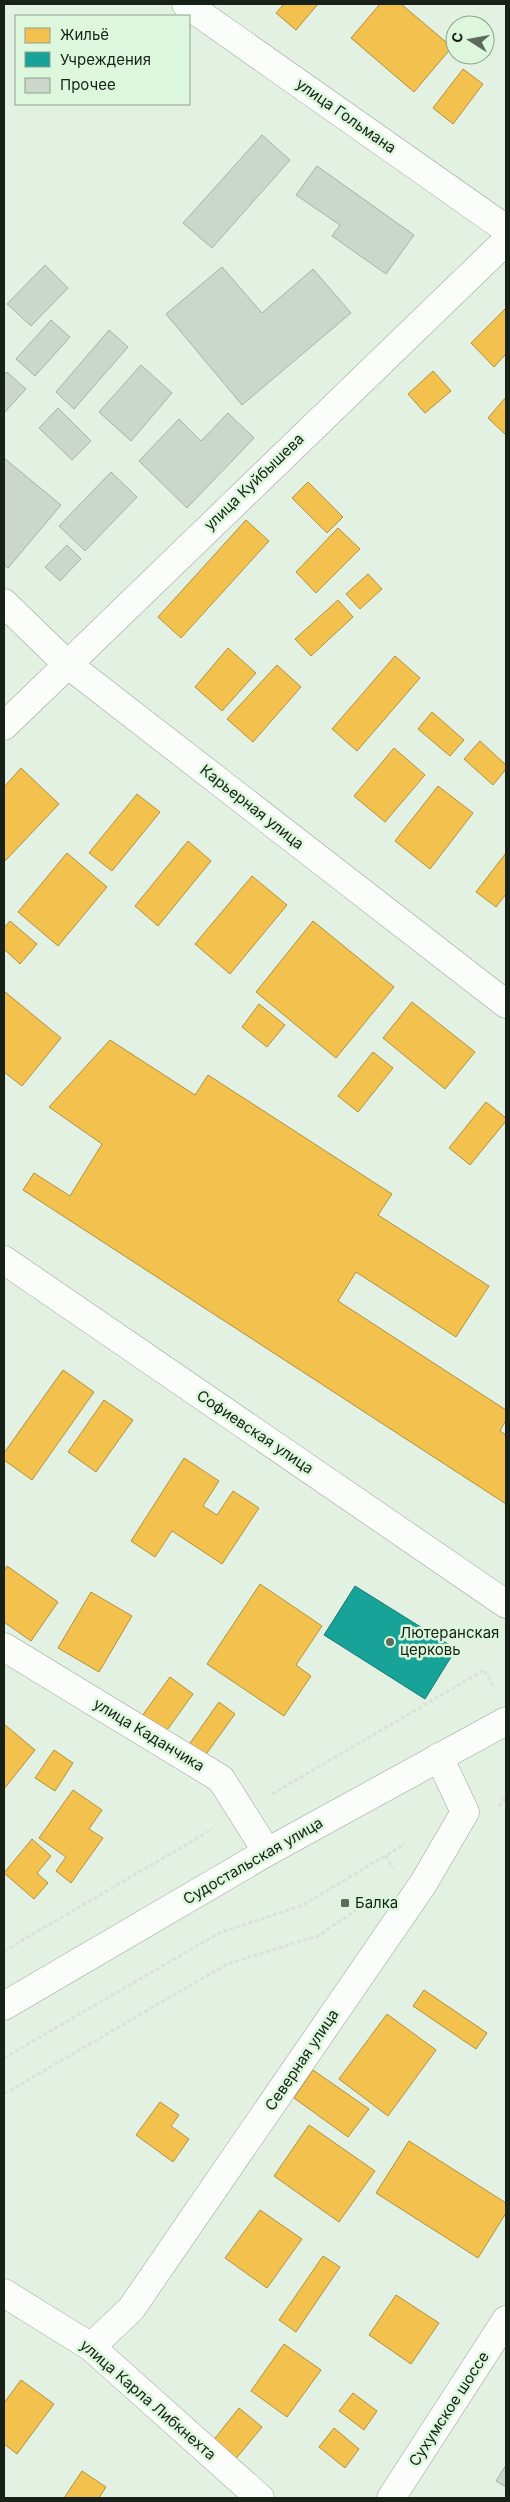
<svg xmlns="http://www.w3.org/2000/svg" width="510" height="2502" font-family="Inter,sans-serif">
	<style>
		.homes { fill: #f2c14e; stroke: #b1913e }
		.public { fill: #17a398; stroke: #177c72 }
		.building { fill: #cbd7cb; stroke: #a7b2a7 }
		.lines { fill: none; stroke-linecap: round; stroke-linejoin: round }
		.minor-casing { stroke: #98a398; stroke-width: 29 }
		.highway-casing { stroke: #98a398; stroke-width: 29 }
		.path { stroke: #dbe0db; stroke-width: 3; stroke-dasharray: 4 2.5; stroke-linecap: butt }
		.minor { stroke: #fbfdfb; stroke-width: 28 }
		.highway { stroke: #fbfdfb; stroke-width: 28 }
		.poi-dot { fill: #5f6a5f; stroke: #dcf7dc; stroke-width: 2 }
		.labels { text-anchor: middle; stroke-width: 5; stroke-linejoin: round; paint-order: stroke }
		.street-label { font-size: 15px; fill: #182118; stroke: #dcf7dc }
		.poi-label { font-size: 15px; fill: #182118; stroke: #dcf7dc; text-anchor: start }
	</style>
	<rect width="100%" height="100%" fill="#e2f1e2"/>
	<g class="homes">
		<polygon points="284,4 318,4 296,30 276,13"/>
		<polygon points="380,4 401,4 452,47 414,92 351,38"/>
		<polygon points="463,69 483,84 453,124 433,108"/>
		<polygon points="506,308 506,354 494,367 471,343"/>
		<polygon points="433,371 451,391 425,413 408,394"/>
		<polygon points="506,397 506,435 488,418"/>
		<polygon points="308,482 343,517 327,533 292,498"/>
		<polygon points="246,520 269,541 181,638 158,617"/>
		<polygon points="338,528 360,549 316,593 296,572"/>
		<polygon points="368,574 382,589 360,609 346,594"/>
		<polygon points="338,600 353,617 311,656 295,639"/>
		<polygon points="228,648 256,673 222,711 195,687"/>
		<polygon points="395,656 420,678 357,751 332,729"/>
		<polygon points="277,665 301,687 253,742 227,719"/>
		<polygon points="432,712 464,740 450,756 418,729"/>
		<polygon points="480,741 506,765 506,769 493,785 464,759"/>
		<polygon points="394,748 425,775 385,822 354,796"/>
		<polygon points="21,768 59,804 4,862 4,787"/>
		<polygon points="438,786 473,813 430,869 395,841"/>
		<polygon points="137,794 160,812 112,871 89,853"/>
		<polygon points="188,841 211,861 158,926 135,906"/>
		<polygon points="67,853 107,887 58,946 18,912"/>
		<polygon points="506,853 506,894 496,907 476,892"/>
		<polygon points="252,876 287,905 230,974 195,944"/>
		<polygon points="10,921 37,944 20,964 4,949 4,928"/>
		<polygon points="313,921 394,987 336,1058 256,992"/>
		<polygon points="4,991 61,1038 22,1086 4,1072"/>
		<polygon points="412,1002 475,1052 445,1089 383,1038"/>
		<polygon points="259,1004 285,1025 267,1047 242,1027"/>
		<polygon points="110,1040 195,1095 208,1075 392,1194 378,1215 489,1286 456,1337 356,1272 338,1301 506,1410 506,1420 500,1431 506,1435 506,1504 23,1190 34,1173 70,1196 102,1144 49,1107"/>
		<polygon points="373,1052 393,1068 358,1112 338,1096"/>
		<polygon points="486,1102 506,1118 506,1121 470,1165 449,1148"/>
		<polygon points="63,1370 94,1392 32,1480 4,1460 4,1453"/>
		<polygon points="104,1400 133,1420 96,1472 68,1452"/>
		<polygon points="184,1458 219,1481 203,1506 217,1515 233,1491 259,1508 222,1564 172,1531 155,1557 131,1541"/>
		<polygon points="7,1566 58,1602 31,1641 4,1622 4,1571"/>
		<polygon points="260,1584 322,1626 296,1665 311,1676 284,1716 207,1664"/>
		<polygon points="91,1592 132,1616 99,1672 58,1648"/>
		<polygon points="170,1677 193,1694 165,1733 142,1716"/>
		<polygon points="219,1702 235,1714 204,1757 188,1746"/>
		<polygon points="4,1724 35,1750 4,1789"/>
		<polygon points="54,1750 73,1763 55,1791 35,1778"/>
		<polygon points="73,1790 102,1810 89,1829 103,1838 71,1883 56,1871 66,1857 39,1838"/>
		<polygon points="32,1839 51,1856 37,1873 48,1883 34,1899 4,1873"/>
		<polygon points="424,1990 487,2033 476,2049 413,2006"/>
		<polygon points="387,2014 436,2050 388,2116 339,2079"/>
		<polygon points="313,2070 369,2109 348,2137 294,2098"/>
		<polygon points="160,2102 179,2115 171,2126 189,2139 173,2162 136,2135"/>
		<polygon points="309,2125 375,2171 339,2222 274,2176"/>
		<polygon points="409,2141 506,2203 506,2213 478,2258 376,2193"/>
		<polygon points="260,2210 302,2239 267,2288 225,2258"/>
		<polygon points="323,2256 340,2267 296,2332 279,2320"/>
		<polygon points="396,2295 439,2323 411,2364 369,2335"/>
		<polygon points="284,2344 321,2370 287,2417 251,2391"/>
		<polygon points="21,2380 54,2404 17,2454 4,2444 4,2403"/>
		<polygon points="353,2393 377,2411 364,2430 339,2411"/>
		<polygon points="239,2408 262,2427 234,2461 212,2442"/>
		<polygon points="334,2428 359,2449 345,2468 319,2447"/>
		<polygon points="82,2471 106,2487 99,2498 64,2498"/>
	</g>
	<polygon class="public" points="355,1586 456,1649 425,1699 324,1635"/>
	<g class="building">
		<polygon points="262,135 290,160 212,248 183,223"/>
		<polygon points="317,166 414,235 386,274 332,236 340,225 296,195"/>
		<polygon points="45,265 68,288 31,326 7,304"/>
		<polygon points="222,267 262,313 313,269 351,313 242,405 166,314"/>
		<polygon points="51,320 70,337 35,376 16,359"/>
		<polygon points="109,330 128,347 74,409 56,392"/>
		<polygon points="141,365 172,393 131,441 99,412"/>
		<polygon points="7,372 26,389 4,413 4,375"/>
		<polygon points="58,408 91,441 72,460 39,428"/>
		<polygon points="228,413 254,438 187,508 139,461 179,419 201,441"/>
		<polygon points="4,458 61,505 8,568 4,565"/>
		<polygon points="111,472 137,497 85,551 59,526"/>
		<polygon points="67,545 81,559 60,581 45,567"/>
		<polygon points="506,2465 506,2487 496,2481"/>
	</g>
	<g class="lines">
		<defs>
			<g id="minor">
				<polyline points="186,4 506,229"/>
				<polyline points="4,603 66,663 506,1004"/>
				<polyline points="4,726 506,241"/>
				<polyline points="4,1260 506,1604"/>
				<polyline points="4,1647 221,1779 267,1852"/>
				<polyline points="4,2293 91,2347 260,2498"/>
				<polyline points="91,2347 131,2309 423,1884 465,1812 439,1757"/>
				<polyline points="391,2498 506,2320"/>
			</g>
			<polyline id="highway" points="4,2006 267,1852 506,1721"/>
		</defs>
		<use href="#minor" class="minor-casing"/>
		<use href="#highway" class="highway-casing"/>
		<g class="path">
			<polyline points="272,1794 484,1670 495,1688"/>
			<polyline points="499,1806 506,1797"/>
			<polyline points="386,1856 393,1869"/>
			<polyline points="4,1951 213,1829"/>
			<polyline points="4,2058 219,1933 303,1905 405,1844"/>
			<polyline points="4,2094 227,1964 318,1936 368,1902"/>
		</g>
		<use href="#minor" class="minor"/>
		<use href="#highway" class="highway"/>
	</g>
	<g class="poi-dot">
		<circle cx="390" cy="1642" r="5"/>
		<rect x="340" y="1898" width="10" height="10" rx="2.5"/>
	</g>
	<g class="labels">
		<g class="street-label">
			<text transform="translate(346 116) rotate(35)" y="5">улица Гольмана</text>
			<text transform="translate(254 482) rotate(-44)" y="5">улица Куйбышева</text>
			<text transform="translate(252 807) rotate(38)" y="5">Карьерная улица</text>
			<text transform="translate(255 1432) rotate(34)" y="5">Софиевская улица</text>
			<text transform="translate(149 1735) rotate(31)" y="5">улица Каданчика</text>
			<text transform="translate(253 1861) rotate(-30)" y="5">Судостальская улица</text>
			<text transform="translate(302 2060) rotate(-56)" y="5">Северная улица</text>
			<text transform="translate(148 2400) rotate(41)" y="5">улица Карла Либкнехта</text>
			<text transform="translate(449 2409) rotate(-57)" y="5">Сухумское шоссе</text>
		</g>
		<g class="poi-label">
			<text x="400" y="1638">Лютеранская<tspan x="400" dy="17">церковь</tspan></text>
			<text x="355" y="1908">Балка</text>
		</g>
	</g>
	<rect width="510" height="2502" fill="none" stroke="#182118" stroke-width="10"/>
	<rect x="15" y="15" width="175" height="90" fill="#dcf7dc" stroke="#8ea18e"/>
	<rect x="25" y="28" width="25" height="15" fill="#f2c14e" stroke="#8ea18e"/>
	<text x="60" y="40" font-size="15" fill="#182118">Жильё</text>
	<rect x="25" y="52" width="25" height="15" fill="#17a398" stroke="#8ea18e"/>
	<text x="60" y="65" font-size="15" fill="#182118">Учреждения</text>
	<rect x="25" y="78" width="25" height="15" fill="#cbd7cb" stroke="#8ea18e"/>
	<text x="60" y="90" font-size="15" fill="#182118">Прочее</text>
	<g transform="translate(470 40) rotate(281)"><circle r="24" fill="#dcf7dc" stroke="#8ea18e"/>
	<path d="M0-4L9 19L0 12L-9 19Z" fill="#5f6a5f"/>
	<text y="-8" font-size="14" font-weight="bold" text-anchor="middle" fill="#182118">С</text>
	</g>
</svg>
